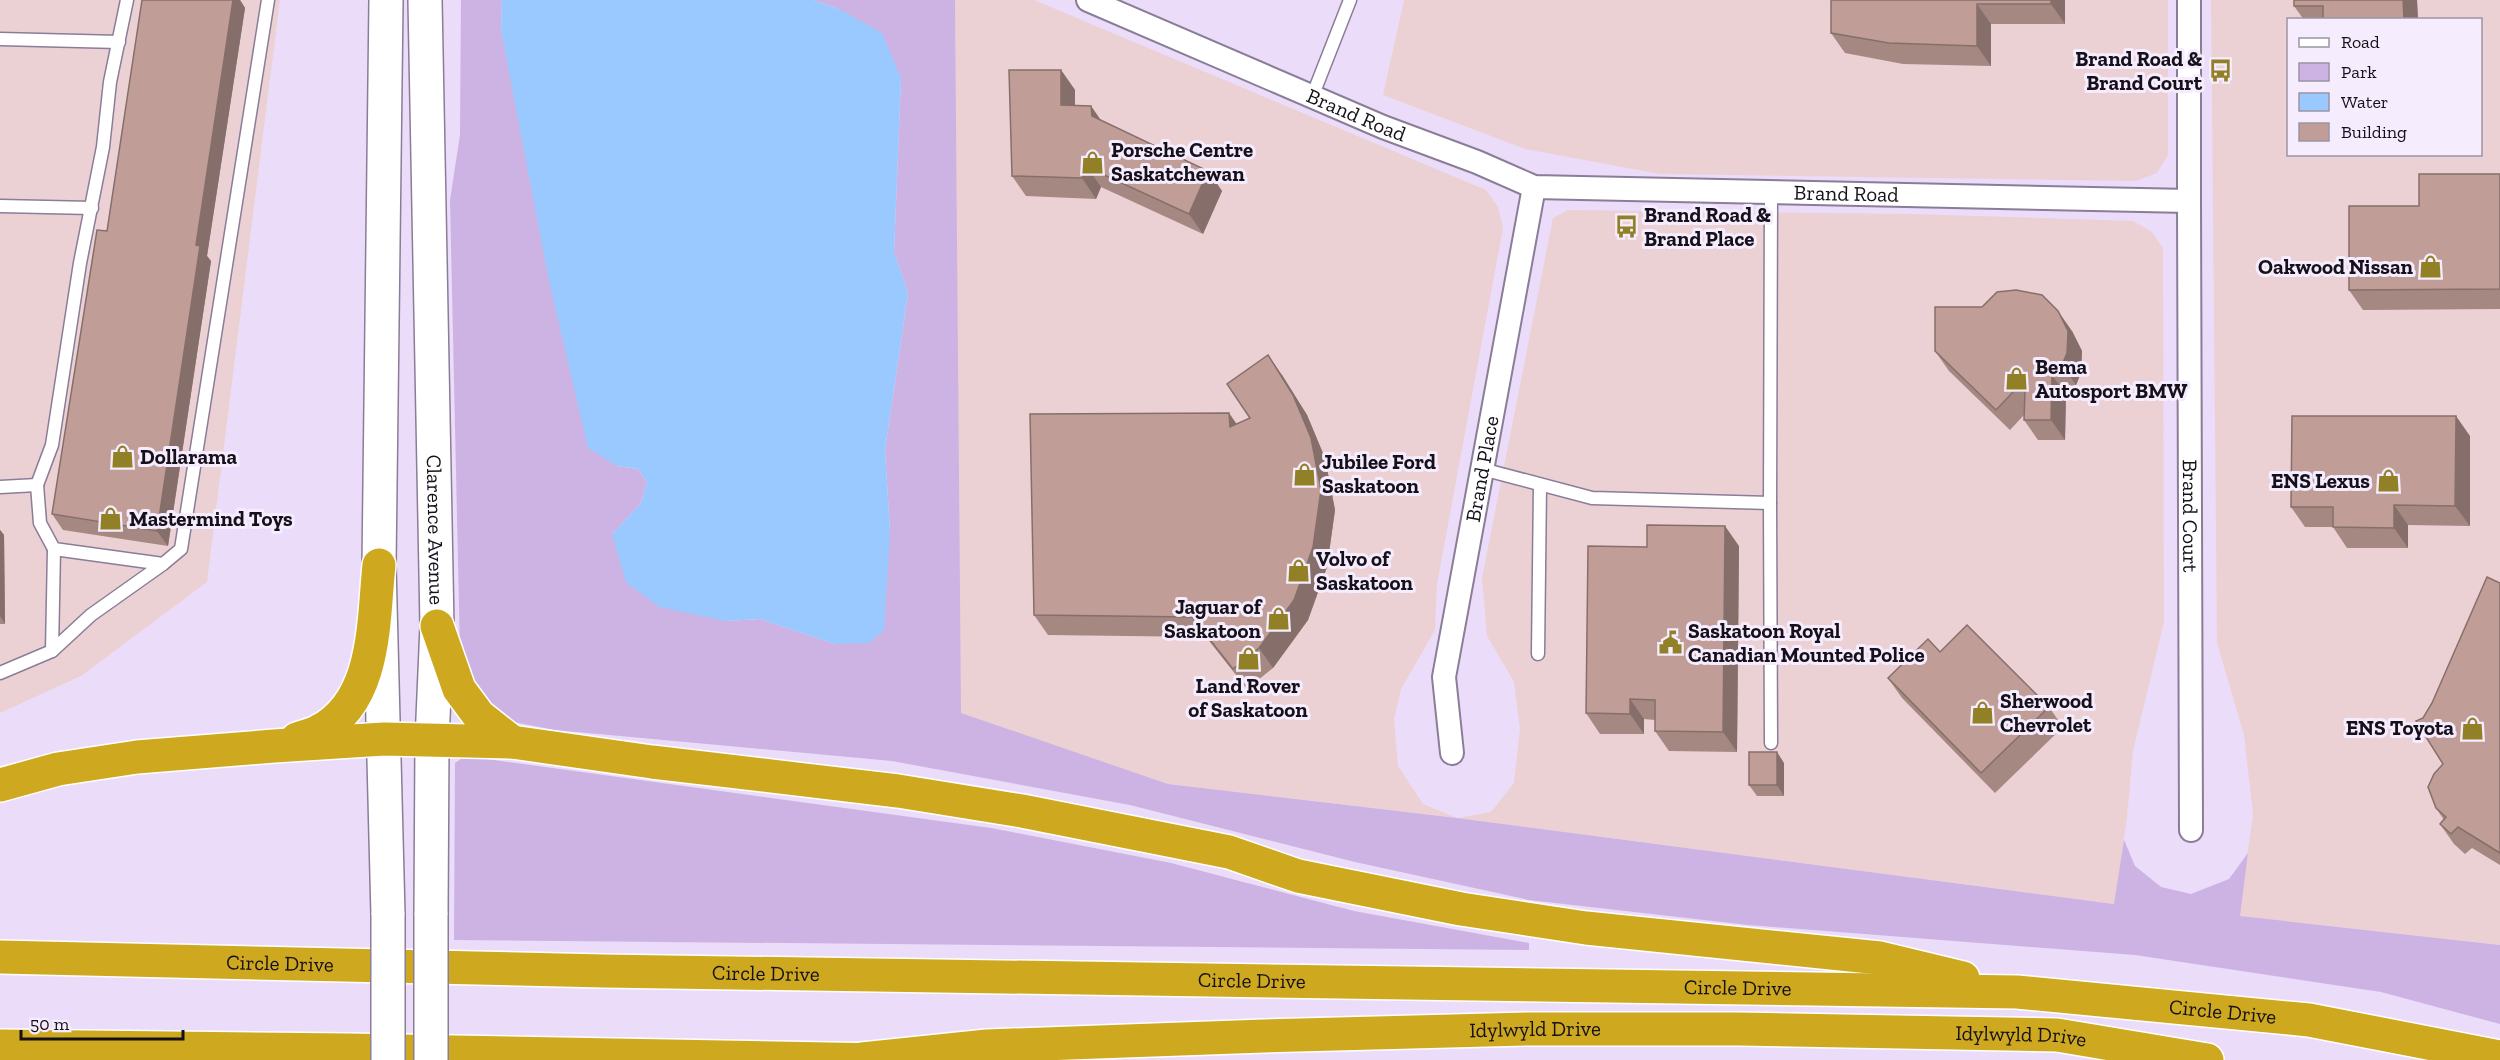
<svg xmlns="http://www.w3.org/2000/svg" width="2500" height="1060" font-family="'Zilla Slab',serif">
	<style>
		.commercial { fill: #ecd1d4; fill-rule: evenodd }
		.green { fill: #ccb3e3 }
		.water { fill: #99c9fe }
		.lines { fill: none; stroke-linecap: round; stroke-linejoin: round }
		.service-casing { stroke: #8a7d97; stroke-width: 15 }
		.minor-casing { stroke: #8a7d97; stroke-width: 26 }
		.secondary-casing { stroke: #8a7d97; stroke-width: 36 }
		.motorway-casing { stroke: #fff; stroke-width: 36 }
		.service { stroke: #fff; stroke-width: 12 }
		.minor { stroke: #fff; stroke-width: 22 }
		.secondary { stroke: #fff; stroke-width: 33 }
		.motorway { stroke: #cea91f; stroke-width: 33 }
		.secondary-bridge-casing { stroke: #8a7d97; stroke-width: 36; stroke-linecap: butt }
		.secondary-bridge { stroke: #fff; stroke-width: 33 }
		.wall { fill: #a58882 }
		.shaded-wall { fill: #866f6a }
		.building { fill: #c09e97; stroke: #866f6a; stroke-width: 1.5 }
		.labels { text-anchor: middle; stroke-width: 6; stroke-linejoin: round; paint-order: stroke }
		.poi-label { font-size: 21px; font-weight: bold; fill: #151019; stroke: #f5ecfd; text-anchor: start }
		.street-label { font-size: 21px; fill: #151019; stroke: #f5ecfd }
	</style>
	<rect width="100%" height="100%" fill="#ebdcf9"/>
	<g class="commercial">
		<polygon points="0,0 280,0 207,582 81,676 0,713"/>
		<polygon points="955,0 1034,0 1486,190 1498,207 1503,228 1437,584 1435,630 1401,689 1394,719 1398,766 1423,804 1457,818 1491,812 1514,783 1520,729 1514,682 1487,636 1482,578 1553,218 1568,210 1912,214 2133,221 2152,232 2163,248 2164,622 2133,751 2127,817 2115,904 1457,818 1168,784 960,713"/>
		<polygon points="1404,0 2168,0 2168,155 2157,173 2136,181 1660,174 1525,149 1383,95"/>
		<path d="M2211,0H2500V945L2239,916L2253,814L2244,735L2217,643ZM2288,20H2480V154H2288Z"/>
	</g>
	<g class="green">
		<polygon points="461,0 502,0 501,30 617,466 638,469 647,482 641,503 612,534 726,621 760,619 835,644 890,531 885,450 908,293 894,252 901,78 839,9 813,0 955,0 961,713 1168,784 1457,818 2114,904 2124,840 2135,866 2161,887 2191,894 2229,879 2248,853 2240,916 2500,945 2500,1024 2381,992 2135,955 1748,925 1529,900 1355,862 1130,805 892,761 555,730 508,721 477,696 460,652 450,200 460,135"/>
		<polygon points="465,756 991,828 1171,863 1354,911 1529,943 1529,950 454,940 455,763"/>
	</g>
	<polygon class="water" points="502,0 813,0 839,9 882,33 901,78 894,252 908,293 885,450 890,531 884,630 869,643 835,644 760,619 726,621 659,607 626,582 612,534 641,503 647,482 638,469 617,466 588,448 549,281 501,30"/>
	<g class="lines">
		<defs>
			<g id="service">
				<polyline points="127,0 110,82 103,147 80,263 52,445 37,485 40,523 54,549 163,564 181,549 268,0"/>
				<polyline points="0,39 119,42"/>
				<polyline points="1312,97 1350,0"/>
				<polyline points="0,206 92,208"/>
				<polyline points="1482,469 1592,498 1770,503 1771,192"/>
				<polyline points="0,487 37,485"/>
				<polyline points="1770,503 1771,743"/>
				<polyline points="52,651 54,549"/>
				<polyline points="1538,654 1540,485"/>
				<polyline points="0,673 52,651 91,615 163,564"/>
			</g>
			<g id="minor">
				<path id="s1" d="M1088,0L1383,127L1477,162L1534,187L2189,201V0"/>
				<path id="s2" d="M2189,201L2191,830"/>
				<path id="s3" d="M1452,753L1444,677L1534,187"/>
			</g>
			<g id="secondary">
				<polyline points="386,0 379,565 388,915"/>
				<path id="s4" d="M425,0L437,626L432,741L431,915"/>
			</g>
			<g id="motorway">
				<polyline points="437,626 459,689 479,716 512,742"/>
				<path d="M297,739C304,736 312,735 319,731C377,701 373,621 379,565"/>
				<polyline points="0,785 58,769 137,757 274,746 384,739 512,742 652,762 898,791 1022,811 1229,852 1298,876 1461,909 1586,928 1880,958 1963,978"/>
				<path id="s5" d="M0,957L604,971L2017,992L2309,1020L2500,1057"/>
				<polyline points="0,1046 349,1050 885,1060"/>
				<path id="s6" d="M862,1059L987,1046L1264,1036L1527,1029H1739L2057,1035L2207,1060"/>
			</g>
		</defs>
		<use href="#service" class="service-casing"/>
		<use href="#minor" class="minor-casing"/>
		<use href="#secondary" class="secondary-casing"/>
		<use href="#motorway" class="motorway-casing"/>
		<use href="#service" class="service"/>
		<use href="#minor" class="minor"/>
		<use href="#secondary" class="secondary"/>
		<use href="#motorway" class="motorway"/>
		<defs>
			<g id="secondary-bridge">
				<polyline points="388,915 388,1060"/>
				<polyline points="431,1060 431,915"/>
			</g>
		</defs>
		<use href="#secondary-bridge" class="secondary-bridge-casing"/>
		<use href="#secondary-bridge" class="secondary-bridge"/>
	</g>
	<g class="wall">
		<polygon points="142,0 240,0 245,8 207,256 211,261 168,546 63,530 52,514 107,231"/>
		<polygon points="1831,0 2065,0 2065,24 1991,24 1991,66 1903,64 1845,53 1831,33"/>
		<polygon points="2294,0 2417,0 2418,20 2304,20 2294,6"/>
		<polygon points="1061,70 1075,90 1075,106 1091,106 1101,121 1208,171 1222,191 1203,234 1101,187 1096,199 1026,196 1012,176"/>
		<polygon points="2500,174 2500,309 2363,310 2349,290 2419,206"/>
		<polygon points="2072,331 2082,351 2081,373 2076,385 2066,395 2065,440 2038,440 2024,420 2024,415 2010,430 1949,371 1935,351"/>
		<polygon points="1282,375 1307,415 1325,458 1335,510 1327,567 1308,620 1273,668 1247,689 1206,637 1048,635 1034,615 1237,424 1250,418"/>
		<polygon points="2470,436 2470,526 2408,525 2408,548 2347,548 2333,527 2305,527 2291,507"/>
		<polygon points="0,530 4,535 5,624 0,624"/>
		<polygon points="1739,546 1737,752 1669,751 1655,731 1655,720 1644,719 1644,734 1600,734 1586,713 1647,547"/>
		<polygon points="2500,583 2500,865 2472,848 2465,854 2454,844 2440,824 2444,820 2436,808 2443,764 2423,718"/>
		<polygon points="1940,652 2049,707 2063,727 1995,793 1902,698 1888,678"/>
		<polygon points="1784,763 1784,796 1757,796 1749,785"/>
	</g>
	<g class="shaded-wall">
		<polygon points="233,0 240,0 245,8 207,256 211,261 168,546 157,531 196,245"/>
		<polygon points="2051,0 2065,0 2065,24 2051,4"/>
		<polygon points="2403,0 2417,0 2418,20 2404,20"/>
		<polygon points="1977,4 1991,24 1991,66 1977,46"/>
		<polygon points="1061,70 1075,90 1075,125 1061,105"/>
		<polygon points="1091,106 1105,126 1092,116"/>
		<polygon points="1087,167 1101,187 1096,199 1082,178"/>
		<polygon points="1208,171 1222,191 1203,234 1189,214"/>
		<polygon points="2058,311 2072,331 2082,351 2081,373 2076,385 2062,365"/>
		<polygon points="1268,355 1282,375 1307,415 1325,458 1335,510 1327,567 1308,620 1273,668 1259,648"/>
		<polygon points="2052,375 2066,395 2065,440 2051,420"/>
		<polygon points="1229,413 1243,433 1230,427"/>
		<polygon points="2456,416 2470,436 2470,526 2455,506"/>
		<polygon points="2394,505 2408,525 2408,548 2394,528"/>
		<polygon points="1725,526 1739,546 1737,752 1723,732"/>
		<polygon points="0,530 4,535 5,624 0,616"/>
		<polygon points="1630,699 1644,719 1644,734 1630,714"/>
		<polygon points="1777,752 1784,763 1784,796 1777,785"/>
	</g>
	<g class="building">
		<polygon points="142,0 233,0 196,245 200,246 157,531 52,514 97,230 107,231"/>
		<polygon points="1831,0 2051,0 2051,4 1977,4 1977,46 1889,43 1831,33"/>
		<polygon points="2294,0 2403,0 2404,20 2323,20 2323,6 2294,6"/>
		<polygon points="1009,70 1061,70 1061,105 1091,106 1092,116 1208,171 1189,214 1087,167 1082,178 1012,176"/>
		<polygon points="2419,174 2500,174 2500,289 2349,290 2349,206 2419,206"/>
		<polygon points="2016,290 2042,295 2058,311 2068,331 2067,353 2062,365 2052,375 2051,420 2024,420 2025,391 2014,391 1996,410 1935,351 1935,307 1982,307 1997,292"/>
		<polygon points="1268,355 1293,395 1311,438 1321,490 1313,547 1294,600 1259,648 1233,669 1192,617 1034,615 1030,414 1229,413 1230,427 1250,418 1227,384"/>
		<polygon points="2292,416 2456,416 2455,506 2394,505 2394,528 2333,527 2333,507 2291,507"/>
		<polygon points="1647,525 1725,526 1723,732 1655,731 1655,700 1630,699 1630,714 1586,713 1588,546 1647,547"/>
		<polygon points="2487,577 2500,583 2500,853 2458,827 2451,834 2440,824 2446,817 2436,808 2428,787 2434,774 2443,764 2416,721 2423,718 2432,703"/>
		<polygon points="1967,625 2049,707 1981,773 1888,678 1928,639 1940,652"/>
		<rect x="1749" y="752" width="28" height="33"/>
	</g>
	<defs>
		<symbol id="bus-bare" viewBox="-9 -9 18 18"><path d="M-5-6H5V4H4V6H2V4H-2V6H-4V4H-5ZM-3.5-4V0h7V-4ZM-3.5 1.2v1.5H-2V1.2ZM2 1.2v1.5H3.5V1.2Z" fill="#928027" stroke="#f5ecfd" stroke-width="2.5" paint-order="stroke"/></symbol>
		<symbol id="shop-bare" viewBox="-9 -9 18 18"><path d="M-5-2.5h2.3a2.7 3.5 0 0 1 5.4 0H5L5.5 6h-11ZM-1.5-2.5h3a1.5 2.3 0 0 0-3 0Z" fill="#928027" stroke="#f5ecfd" stroke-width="2.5" paint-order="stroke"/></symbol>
		<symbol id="civic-bare" viewBox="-9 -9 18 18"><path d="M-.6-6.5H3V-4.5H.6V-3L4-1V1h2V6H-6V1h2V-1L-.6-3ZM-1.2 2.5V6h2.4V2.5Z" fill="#928027" stroke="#f5ecfd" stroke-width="2.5" paint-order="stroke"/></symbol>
	</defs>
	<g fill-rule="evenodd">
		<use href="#bus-bare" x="2204" y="54" width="33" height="33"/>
		<use href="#shop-bare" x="1076" y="146" width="33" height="33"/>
		<use href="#bus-bare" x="1610" y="210" width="33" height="33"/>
		<use href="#shop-bare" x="2414" y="250" width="33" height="33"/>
		<use href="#shop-bare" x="2000" y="362" width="33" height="33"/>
		<use href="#shop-bare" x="106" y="440" width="33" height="33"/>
		<use href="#shop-bare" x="1288" y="458" width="33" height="33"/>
		<use href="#shop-bare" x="2372" y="464" width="33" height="33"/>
		<use href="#shop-bare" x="94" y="502" width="33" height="33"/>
		<use href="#shop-bare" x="1282" y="554" width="33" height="33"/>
		<use href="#shop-bare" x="1262" y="602" width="33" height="33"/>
		<use href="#civic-bare" x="1654" y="626" width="33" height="33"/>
		<use href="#shop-bare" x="1232" y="642" width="33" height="33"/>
		<use href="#shop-bare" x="1966" y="696" width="33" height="33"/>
		<use href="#shop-bare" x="2456" y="712" width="33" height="33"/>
	</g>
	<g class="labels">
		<g class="poi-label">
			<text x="2202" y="66" text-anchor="end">Brand Road &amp;<tspan x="2202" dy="24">Brand Court</tspan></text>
			<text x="1111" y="157">Porsche Centre<tspan x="1111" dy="24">Saskatchewan</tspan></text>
			<text x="1644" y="222">Brand Road &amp;<tspan x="1644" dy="24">Brand Place</tspan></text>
			<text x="2413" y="274" text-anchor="end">Oakwood Nissan</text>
			<text x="2035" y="374">Bema<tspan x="2035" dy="24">Autosport BMW</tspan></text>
			<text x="140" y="464">Dollarama</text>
			<text x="1322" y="469">Jubilee Ford<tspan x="1322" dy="24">Saskatoon</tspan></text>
			<text x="2370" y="488" text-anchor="end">ENS Lexus</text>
			<text x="129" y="526">Mastermind Toys</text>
			<text x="1316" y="566">Volvo of<tspan x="1316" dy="24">Saskatoon</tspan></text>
			<text x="1261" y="614" text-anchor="end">Jaguar of<tspan x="1261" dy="24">Saskatoon</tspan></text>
			<text x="1688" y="638">Saskatoon Royal<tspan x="1688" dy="24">Canadian Mounted Police</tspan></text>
			<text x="1248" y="693" text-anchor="middle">Land Rover<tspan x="1248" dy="24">of Saskatoon</tspan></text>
			<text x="2000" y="708">Sherwood<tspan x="2000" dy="24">Chevrolet</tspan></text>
			<text x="2454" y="735" text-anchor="end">ENS Toyota</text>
		</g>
		<g class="street-label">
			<text dy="7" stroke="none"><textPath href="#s1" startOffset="292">Brand Road</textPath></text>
			<text dy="7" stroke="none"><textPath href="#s1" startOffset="796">Brand Road</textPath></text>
			<text dy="7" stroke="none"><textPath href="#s3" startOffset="288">Brand Place</textPath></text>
			<text dy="7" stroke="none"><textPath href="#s2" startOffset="315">Brand Court</textPath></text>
			<text dy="7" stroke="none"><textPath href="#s4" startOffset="530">Clarence Avenue</textPath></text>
			<text dy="7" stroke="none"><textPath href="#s5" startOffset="280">Circle Drive</textPath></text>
			<text dy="7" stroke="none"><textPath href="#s5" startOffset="766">Circle Drive</textPath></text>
			<text dy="7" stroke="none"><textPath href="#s5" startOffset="1252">Circle Drive</textPath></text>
			<text dy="7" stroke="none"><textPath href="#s5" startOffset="1738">Circle Drive</textPath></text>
			<text dy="7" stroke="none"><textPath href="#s5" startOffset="2224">Circle Drive</textPath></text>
			<text dy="7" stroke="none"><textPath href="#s6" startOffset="674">Idylwyld Drive</textPath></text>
			<text dy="7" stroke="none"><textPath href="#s6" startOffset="1160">Idylwyld Drive</textPath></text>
		</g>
	</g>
	<rect x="2287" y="18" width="195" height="138" fill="#f5ecfd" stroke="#9b94a2" stroke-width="1.5"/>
	<rect x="2299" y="38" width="30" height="9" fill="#ffffff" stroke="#9b94a2" stroke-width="1.5"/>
	<text x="2341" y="48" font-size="18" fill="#151019">Road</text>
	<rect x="2299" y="63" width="30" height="18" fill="#ccb3e3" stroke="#9b94a2" stroke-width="1.5"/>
	<text x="2341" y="78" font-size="18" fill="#151019">Park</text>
	<rect x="2299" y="93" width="30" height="18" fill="#99c9fe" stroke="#9b94a2" stroke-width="1.5"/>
	<text x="2341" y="108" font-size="18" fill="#151019">Water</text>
	<rect x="2299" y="123" width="30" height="18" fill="#c09e97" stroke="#9b94a2" stroke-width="1.5"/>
	<text x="2341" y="138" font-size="18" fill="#151019">Building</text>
	<path d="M21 1030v9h162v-9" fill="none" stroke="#151019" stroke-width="3"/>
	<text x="30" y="1030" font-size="18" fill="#151019" stroke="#f5ecfd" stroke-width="4.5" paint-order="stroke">50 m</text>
</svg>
